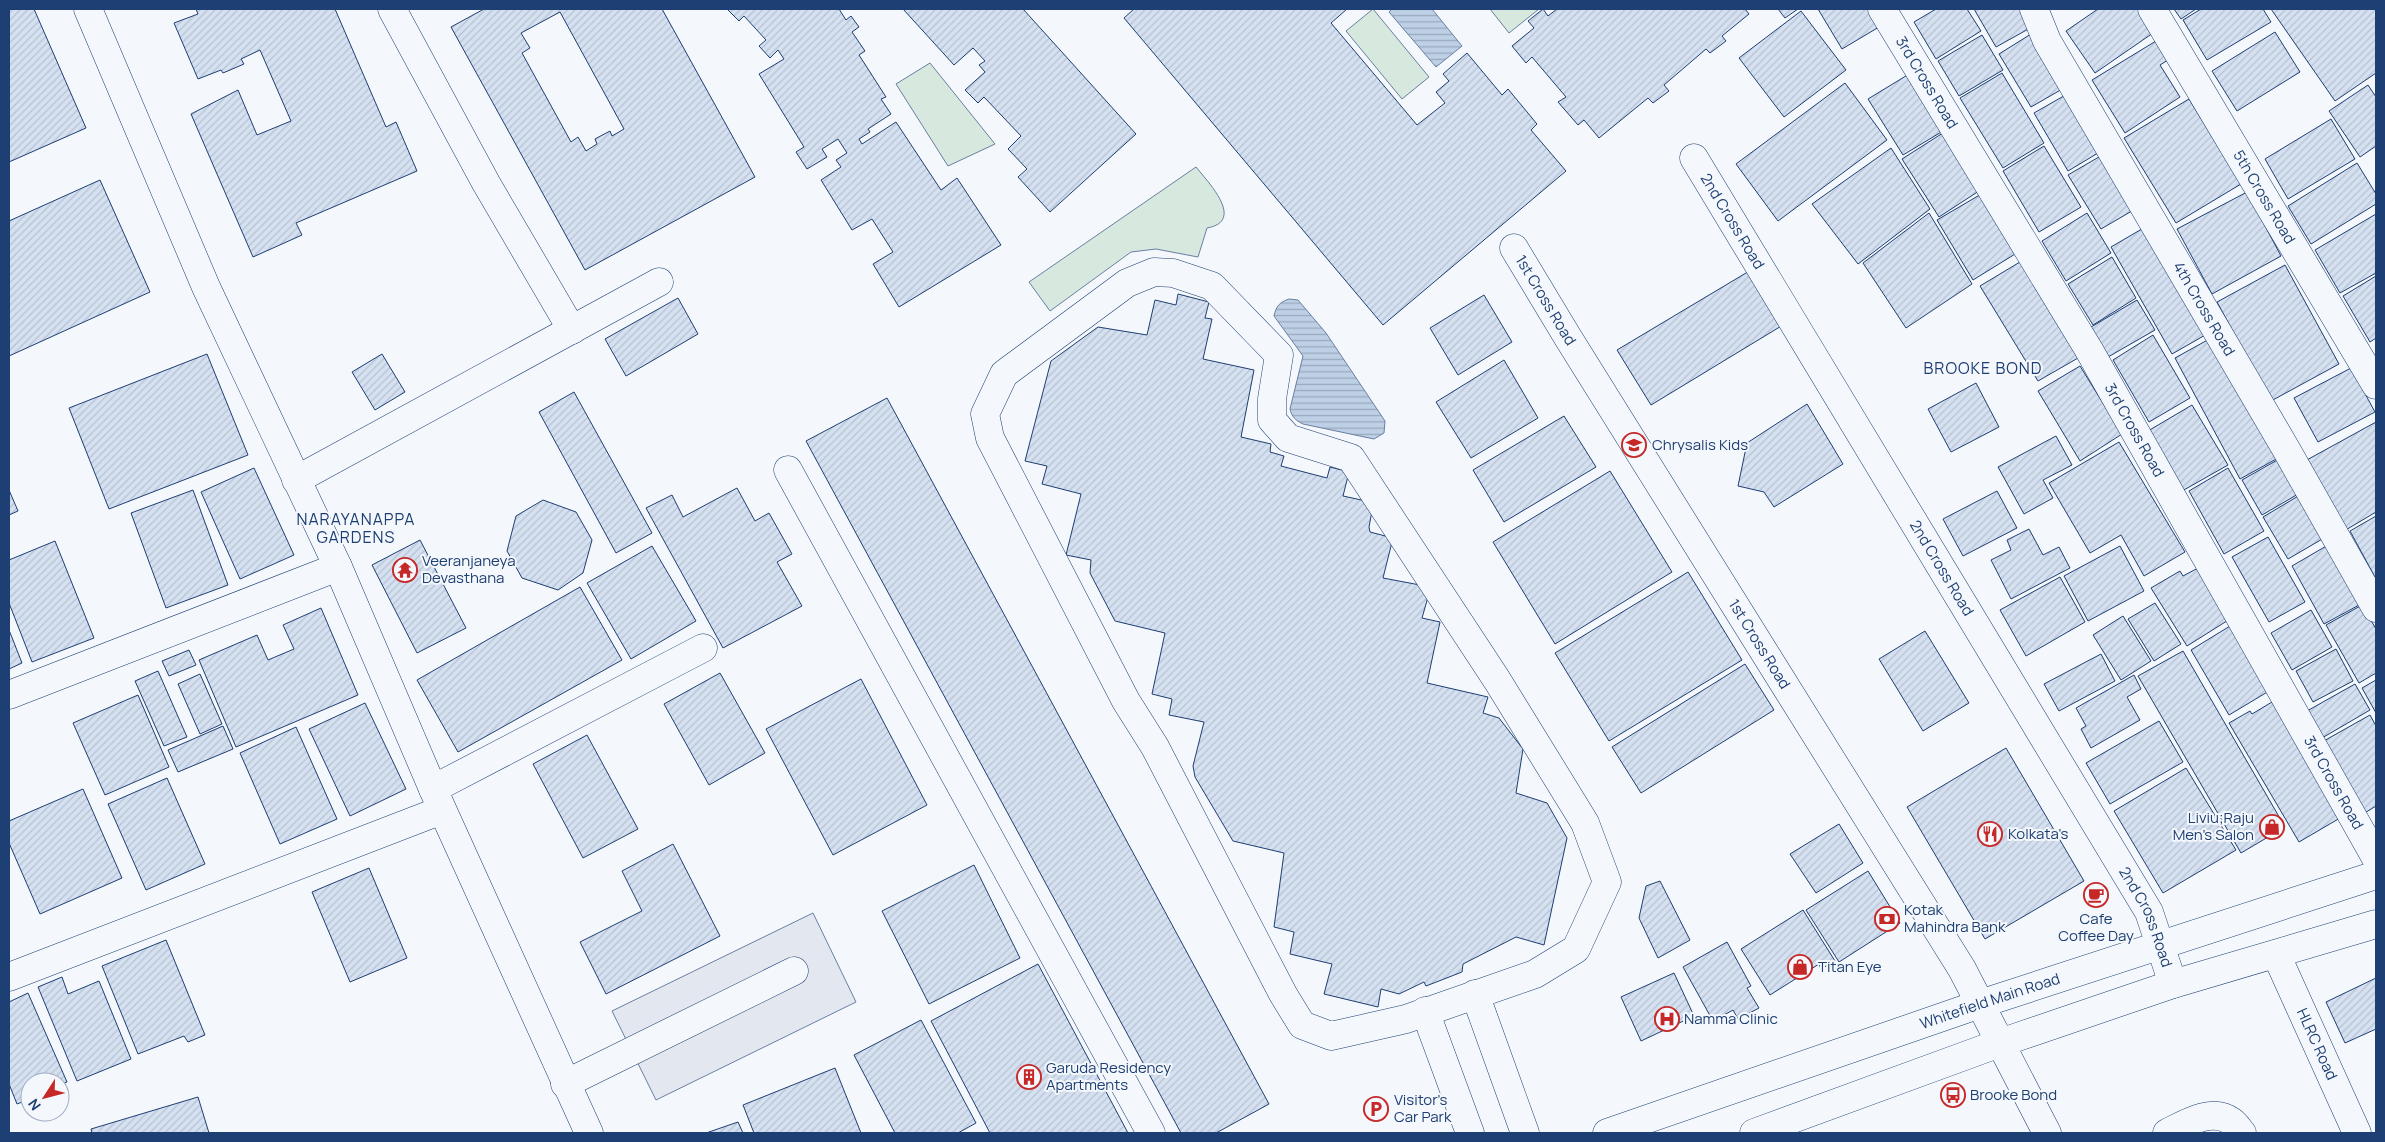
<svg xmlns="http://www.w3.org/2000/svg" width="2385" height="1142" font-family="Manrope,sans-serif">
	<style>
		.park { fill: #d7e8df; stroke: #687fa3 }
		.parking { fill: #e3e8f0; stroke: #687fa3 }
		.water { fill: url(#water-rules); stroke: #687fa3 }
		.building { fill: url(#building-hatch); stroke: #1d3f73; fill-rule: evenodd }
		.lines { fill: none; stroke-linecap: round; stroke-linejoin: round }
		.minor-casing { stroke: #1d3f73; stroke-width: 29 }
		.major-casing { stroke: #1d3f73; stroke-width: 29 }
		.minor { stroke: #f4f7fb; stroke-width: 28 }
		.major { stroke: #f4f7fb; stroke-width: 28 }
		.labels { text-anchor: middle; stroke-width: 4; stroke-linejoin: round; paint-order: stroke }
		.street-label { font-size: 15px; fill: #1d3f73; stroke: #f4f7fb }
		.poi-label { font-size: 15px; fill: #1d3f73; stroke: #f4f7fb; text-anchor: start }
		.neighbourhood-label { font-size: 16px; letter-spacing: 1px; fill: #1d3f73; stroke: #f4f7fb }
	</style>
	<defs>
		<pattern id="water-rules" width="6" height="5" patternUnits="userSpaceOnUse" patternTransform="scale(1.25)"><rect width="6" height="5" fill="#bed0e5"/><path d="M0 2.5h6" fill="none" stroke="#9aaabe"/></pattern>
		<pattern id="building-hatch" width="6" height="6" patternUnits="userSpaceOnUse" patternTransform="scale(1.25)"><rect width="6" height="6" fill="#d5e0f0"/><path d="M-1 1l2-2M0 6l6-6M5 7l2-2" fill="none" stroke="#b6c1d1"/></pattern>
	</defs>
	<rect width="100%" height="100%" fill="#f4f7fb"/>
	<g class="park">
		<polygon points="1373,9 1429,77 1402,99 1346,31"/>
		<polygon points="1490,9 1539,9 1509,33"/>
		<polygon points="930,63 995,144 948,166 896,84"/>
		<path d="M1196,167C1208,182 1246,221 1207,228L1198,257L1156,249L1131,252L1050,311L1029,282Z"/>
	</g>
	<polygon class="parking" points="813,913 856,1002 656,1100 612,1011"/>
	<g class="water">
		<polygon points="1392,9 1432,9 1462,46 1436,67 1389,12"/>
		<path d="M1289,299L1298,300L1326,333L1385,421L1384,433L1374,439L1303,424C1295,420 1292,417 1290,409L1303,356L1274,316C1276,306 1280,302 1289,299Z"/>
	</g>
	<g class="building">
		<polygon points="9,9 34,9 86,128 9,162"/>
		<polygon points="196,9 335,9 386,127 396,122 417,171 296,223 302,235 253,257 191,114 238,90 257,135 291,121 260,50 241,59 244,64 223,73 221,70 198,79 174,23 198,14"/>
		<path d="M484,9H662L755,177L585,270L451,27ZM560,12L624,129L612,136L610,131L595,139L597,144L586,151L578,137L571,142L522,53L530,48L521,33Z"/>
		<polygon points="727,9 839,9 846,20 851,16 859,27 852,32 865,51 859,55 886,97 881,99 891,114 868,129 870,132 859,139 862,144 896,122 941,190 957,178 1001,245 899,307 873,264 893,252 872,219 852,230 821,180 841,167 836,160 847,153 838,139 822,149 827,157 807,169 796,152 804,147 759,74 784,59 778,50 770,58 759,46 766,40 744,16 739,21"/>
		<polygon points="903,9 1023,9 1136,134 1050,212 1018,177 1027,169 1008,149 1021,136 984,97 978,103 965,90 985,72 979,65 985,61 973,48 954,65"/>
		<polygon points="1134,9 1347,9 1331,23 1417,125 1445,103 1436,92 1449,81 1443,74 1467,53 1502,95 1508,89 1537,124 1531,130 1566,171 1383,325 1124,18"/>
		<polygon points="1543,9 1548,16 1557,9 1745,9 1749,14 1722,36 1726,41 1710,53 1706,49 1664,85 1669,91 1653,103 1648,98 1599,138 1584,120 1578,125 1558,102 1566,97 1532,57 1526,63 1512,46 1534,28 1528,21"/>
		<polygon points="1778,9 1798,9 1785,18"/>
		<polygon points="1818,9 1869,9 1879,27 1842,49"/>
		<polygon points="1936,9 1967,9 1981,31 1936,59 1914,22"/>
		<polygon points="1974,9 2021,9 2032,27 1996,47"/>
		<polygon points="2098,9 2140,9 2153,33 2095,73 2066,31"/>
		<polygon points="2174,9 2196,9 2181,19"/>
		<polygon points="2201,9 2263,9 2271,22 2207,60 2183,20"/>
		<polygon points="2271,9 2376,9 2376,73 2335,101"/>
		<polygon points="1801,11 1846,70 1784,117 1739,58"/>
		<polygon points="2275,32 2300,72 2237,111 2212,71"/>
		<polygon points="2031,34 2064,88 2031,107 1999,54"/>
		<polygon points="1982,35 2003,70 1959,96 1938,61"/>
		<polygon points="2156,41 2168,60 2160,65 2180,97 2125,133 2092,80"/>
		<polygon points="1914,71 1948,128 1903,155 1868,99"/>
		<polygon points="2002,73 2044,143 2003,168 1960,98"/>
		<polygon points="1845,83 1887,140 1778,221 1736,164"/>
		<polygon points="2368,85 2376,97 2376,146 2360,157 2329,111"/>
		<polygon points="2069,93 2103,150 2068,171 2034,113"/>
		<polygon points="2189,99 2241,184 2176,223 2124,138"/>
		<polygon points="2331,119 2355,159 2288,199 2265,159"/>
		<polygon points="1946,131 1982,189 1939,217 1902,159"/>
		<polygon points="2044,146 2081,207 2039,232 2003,171"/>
		<polygon points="1891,148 1930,209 1858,264 1812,204"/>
		<polygon points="2104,154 2137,208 2101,229 2068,175"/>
		<polygon points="2357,163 2376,194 2376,204 2311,244 2288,206"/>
		<polygon points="100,180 150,292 9,356 9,221"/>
		<polygon points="2247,192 2281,256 2212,294 2177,229"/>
		<polygon points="1983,193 2020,251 1973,280 1937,220"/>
		<polygon points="1929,213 1972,284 1906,328 1863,263"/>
		<polygon points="2087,213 2111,253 2066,281 2042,241"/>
		<polygon points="2376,214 2376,273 2340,293 2315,250"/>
		<polygon points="2147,226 2207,334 2172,354 2111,247"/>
		<polygon points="2112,257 2136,298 2093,325 2068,284"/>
		<polygon points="2020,262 2078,358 2038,381 1980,286"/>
		<polygon points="2285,265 2339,364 2271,401 2217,302"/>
		<polygon points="1751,270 1783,325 1651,405 1617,350"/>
		<polygon points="2376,276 2376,338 2370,342 2343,296"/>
		<polygon points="1178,294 1209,302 1205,318 1212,319 1203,359 1254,370 1241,437 1271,444 1270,452 1284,456 1281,466 1327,478 1330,467 1349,472 1343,496 1366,501 1372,511 1369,527 1370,532 1393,538 1383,578 1420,585 1428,597 1422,618 1440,622 1427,683 1488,697 1483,713 1499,718 1523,749 1516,793 1547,803 1567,838 1544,945 1516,937 1463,964 1462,972 1426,986 1424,982 1399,994 1381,989 1378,1007 1324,994 1332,964 1290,954 1294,932 1274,927 1284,853 1233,841 1195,777 1193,766 1204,722 1169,715 1172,699 1152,694 1165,633 1115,621 1090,573 1091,560 1066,555 1081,494 1042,484 1047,466 1025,461 1051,361 1098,327 1147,335 1155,300 1176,305"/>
		<polygon points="1484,295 1512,342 1458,375 1430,328"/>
		<polygon points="678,298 698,334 626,376 605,339"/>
		<polygon points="2137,300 2155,330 2108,357 2091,327"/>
		<polygon points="2153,335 2190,398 2149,422 2113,360"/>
		<polygon points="2213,337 2278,458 2240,479 2175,358"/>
		<polygon points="207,354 248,455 109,509 69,408"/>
		<polygon points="382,354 405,392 375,410 352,372"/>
		<polygon points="1504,360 1538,418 1471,458 1436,402"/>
		<polygon points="2080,366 2122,434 2080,461 2038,391"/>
		<polygon points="2351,368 2375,412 2318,442 2294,398"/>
		<polygon points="1976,383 1999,427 1951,452 1928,409"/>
		<polygon points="574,392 652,533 616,553 539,412"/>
		<polygon points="887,398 1269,1104 1216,1133 1181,1133 806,441"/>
		<polygon points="1807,404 1843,464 1774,507 1764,492 1738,486 1747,443"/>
		<polygon points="2192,405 2228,465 2182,491 2148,431"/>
		<polygon points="1564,416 1596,467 1504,522 1473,470"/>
		<polygon points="2376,422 2376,512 2344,531 2305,461"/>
		<polygon points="2056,436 2072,465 2043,480 2053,498 2024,514 1998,467"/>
		<polygon points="2119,442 2185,552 2144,576 2121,535 2090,553 2049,483"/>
		<polygon points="2279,459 2300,493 2262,515 2242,480"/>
		<polygon points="254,468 294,555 240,579 201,492"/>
		<polygon points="2228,468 2264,531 2224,554 2189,491"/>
		<polygon points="1610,471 1672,572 1555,644 1493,542"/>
		<polygon points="737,488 755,521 769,513 792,554 777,562 802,606 723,648 646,508 672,495 683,517"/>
		<polygon points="9,490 18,511 9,515"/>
		<polygon points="193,490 228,585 166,608 131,513"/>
		<polygon points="1997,491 2017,528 1963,556 1943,519"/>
		<polygon points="2300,495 2324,538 2288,559 2263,517"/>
		<polygon points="543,500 576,512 592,540 583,573 558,590 522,578 507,551 516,516"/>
		<polygon points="2376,516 2376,579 2350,531"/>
		<polygon points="2029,529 2043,555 2059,547 2070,568 2011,599 1991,560 2011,550 2007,540"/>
		<polygon points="2268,537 2305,602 2269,622 2232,557"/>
		<polygon points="420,540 466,628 417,653 372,565"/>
		<polygon points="55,541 94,638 32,662 9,603 9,560"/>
		<polygon points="2328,545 2361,604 2324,624 2292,566"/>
		<polygon points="652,546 696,621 631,659 587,583"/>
		<polygon points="2120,546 2144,591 2088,621 2064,576"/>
		<polygon points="2198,568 2230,619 2187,646 2151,588 2180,571 2183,576"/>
		<polygon points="1688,572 1742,660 1609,741 1555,653"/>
		<polygon points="2060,577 2085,622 2026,656 2000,610"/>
		<polygon points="580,587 622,660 458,752 417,680"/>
		<polygon points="2155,603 2181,644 2154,661 2128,619"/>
		<polygon points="2362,605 2376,629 2376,673 2359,683 2326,625"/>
		<polygon points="321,608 358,695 236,747 199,660 257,635 268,660 294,649 283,625"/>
		<polygon points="2311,610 2332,647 2292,670 2271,633"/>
		<polygon points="2123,616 2151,661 2121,680 2093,635"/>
		<polygon points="2230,626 2269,691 2229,715 2191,650"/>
		<polygon points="9,630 22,663 9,669"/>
		<polygon points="1925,631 1969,703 1923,731 1879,659"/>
		<polygon points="2336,649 2353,681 2313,702 2296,671"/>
		<polygon points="189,650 196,665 169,676 162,661"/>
		<polygon points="2183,651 2285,827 2241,853 2138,676"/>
		<polygon points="2101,654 2115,681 2059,711 2044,684"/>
		<polygon points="1745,664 1774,710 1641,793 1612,747"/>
		<polygon points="158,671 187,737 164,746 135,681"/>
		<polygon points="720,673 765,753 709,785 664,704"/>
		<polygon points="200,674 222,724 200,734 178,684"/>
		<polygon points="2134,675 2141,689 2127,697 2140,720 2091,748 2081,729 2086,726 2076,708"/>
		<polygon points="861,679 927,805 833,855 766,729"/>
		<polygon points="2376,680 2376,713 2362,688"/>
		<polygon points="2355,684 2370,710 2322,738 2307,711"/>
		<polygon points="138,695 169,767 105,795 73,723"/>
		<polygon points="2272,702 2340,818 2299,842 2229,723 2250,711 2252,714"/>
		<polygon points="365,703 406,789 350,816 309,729"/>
		<polygon points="2370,715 2376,726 2376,806 2363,814 2322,742"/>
		<polygon points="2159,721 2183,762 2110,804 2086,763"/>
		<polygon points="223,726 233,749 178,772 168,750"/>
		<polygon points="296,727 337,819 280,844 240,753"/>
		<polygon points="587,735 638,829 583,858 533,764"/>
		<polygon points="2006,748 2084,881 1985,939 1907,807"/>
		<polygon points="2186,768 2236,850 2163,893 2114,811"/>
		<polygon points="167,778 205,864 146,890 108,804"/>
		<polygon points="83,789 122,878 40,914 9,843 9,821"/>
		<polygon points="1839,824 1863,863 1816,893 1790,854"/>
		<polygon points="673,844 720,936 606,994 580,942 642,911 622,871"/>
		<polygon points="974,865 1020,958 929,1004 882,911"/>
		<polygon points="369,868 407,958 350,982 312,892"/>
		<polygon points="1868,871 1900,923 1839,962 1806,910"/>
		<polygon points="1660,881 1690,940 1658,958 1639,918 1646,886"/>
		<polygon points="1803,910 1835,961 1821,969 1819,964 1770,995 1741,949"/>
		<polygon points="166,940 205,1035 188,1042 184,1036 138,1054 102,966"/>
		<polygon points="1727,942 1751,986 1747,988 1759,1008 1738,1019 1733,1010 1713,1021 1683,967"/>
		<polygon points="1038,964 1128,1133 990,1133 931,1021"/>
		<polygon points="1674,973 1694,1016 1641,1041 1621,997"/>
		<polygon points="62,977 68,994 99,981 131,1059 77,1081 38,987"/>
		<polygon points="2376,978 2376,1029 2345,1043 2326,1002"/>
		<polygon points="28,993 67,1082 60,1085 60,1082 30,1082 30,1099 17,1104 9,1084 9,1002"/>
		<polygon points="921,1020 976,1123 958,1133 895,1133 854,1055"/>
		<polygon points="835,1068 861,1133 754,1133 743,1105"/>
		<polygon points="198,1097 209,1133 92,1133 91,1129"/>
		<polygon points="738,1122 743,1133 706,1133"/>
	</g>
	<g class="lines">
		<defs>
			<g id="minor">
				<polyline points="88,9 206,287 338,567 433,789 589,1133"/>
				<polyline points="392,9 486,183 572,330"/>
				<path id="s1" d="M1882,9L2089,350L2376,858"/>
				<path id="s2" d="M2034,9L2047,41L2286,449L2376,608"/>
				<path id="s3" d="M2152,9L2376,385"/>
				<path id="s4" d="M1694,158L2149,912L2173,984"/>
				<path id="s5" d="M1514,248L1567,336L1962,969L2047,1133"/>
				<polygon points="1154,272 1173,273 1212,286 1279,355 1272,399 1272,420 1288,438 1351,458 1497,680 1585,823 1607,882 1576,949 1535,974 1406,1019 1331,1036 1302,1025 1283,994 1155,747 1126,701 990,438 985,414 1004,374 1127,283"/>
				<polyline points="788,470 1151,1133"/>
				<polyline points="296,480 659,282"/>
				<polyline points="9,695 338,567"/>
				<polyline points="433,789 703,648"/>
				<path id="s6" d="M2276,954L2357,1133"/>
				<polyline points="9,977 442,810"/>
				<polyline points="1475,994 1525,1133"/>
				<polyline points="1425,1011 1470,1133"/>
				<polyline points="565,1084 794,971"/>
				<path d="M2167,1133C2185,1124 2212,1107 2231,1121C2235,1123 2239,1130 2242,1133"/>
			</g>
			<g id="major">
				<path id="s7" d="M1607,1133L1980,1004L2376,875"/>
				<polyline points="1754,1133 2000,1043 2173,984 2376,924"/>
			</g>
		</defs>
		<use href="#minor" class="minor-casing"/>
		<use href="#major" class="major-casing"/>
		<use href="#minor" class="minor"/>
		<use href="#major" class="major"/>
	</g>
	<defs>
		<symbol id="school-ring" viewBox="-11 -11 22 22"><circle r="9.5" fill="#f4f7fb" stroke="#c62828" stroke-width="1.5"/><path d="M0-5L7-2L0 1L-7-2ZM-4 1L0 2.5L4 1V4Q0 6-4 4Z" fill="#c62828"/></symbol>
		<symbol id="temple-ring" viewBox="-11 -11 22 22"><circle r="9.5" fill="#f4f7fb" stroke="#c62828" stroke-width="1.5"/><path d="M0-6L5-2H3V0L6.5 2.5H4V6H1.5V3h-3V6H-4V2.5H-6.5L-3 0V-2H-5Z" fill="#c62828"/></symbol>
		<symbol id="shop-ring" viewBox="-11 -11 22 22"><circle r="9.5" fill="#f4f7fb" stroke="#c62828" stroke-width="1.5"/><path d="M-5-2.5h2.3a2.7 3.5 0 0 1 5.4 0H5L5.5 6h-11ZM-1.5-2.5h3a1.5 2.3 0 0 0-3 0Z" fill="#c62828"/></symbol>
		<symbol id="restaurant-ring" viewBox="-11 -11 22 22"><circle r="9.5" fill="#f4f7fb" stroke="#c62828" stroke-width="1.5"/><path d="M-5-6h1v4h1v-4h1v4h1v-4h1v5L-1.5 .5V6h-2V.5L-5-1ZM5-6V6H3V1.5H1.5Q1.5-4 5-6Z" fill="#c62828"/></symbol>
		<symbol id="cafe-ring" viewBox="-11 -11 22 22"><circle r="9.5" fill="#f4f7fb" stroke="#c62828" stroke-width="1.5"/><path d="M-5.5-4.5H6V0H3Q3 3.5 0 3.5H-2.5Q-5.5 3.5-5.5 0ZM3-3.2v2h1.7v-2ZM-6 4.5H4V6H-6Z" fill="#c62828"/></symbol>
		<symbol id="bank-ring" viewBox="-11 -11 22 22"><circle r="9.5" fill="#f4f7fb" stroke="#c62828" stroke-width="1.5"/><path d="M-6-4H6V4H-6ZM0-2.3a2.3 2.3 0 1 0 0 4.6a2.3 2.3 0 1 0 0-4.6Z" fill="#c62828"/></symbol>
		<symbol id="hospital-ring" viewBox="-11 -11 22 22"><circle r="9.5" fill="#f4f7fb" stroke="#c62828" stroke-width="1.5"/><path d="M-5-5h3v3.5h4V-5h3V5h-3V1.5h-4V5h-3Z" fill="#c62828"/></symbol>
		<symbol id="building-ring" viewBox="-11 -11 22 22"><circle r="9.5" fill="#f4f7fb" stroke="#c62828" stroke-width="1.5"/><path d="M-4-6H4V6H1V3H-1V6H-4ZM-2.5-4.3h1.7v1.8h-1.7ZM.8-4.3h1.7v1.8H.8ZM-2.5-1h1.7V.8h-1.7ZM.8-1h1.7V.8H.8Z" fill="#c62828"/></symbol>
		<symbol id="bus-ring" viewBox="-11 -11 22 22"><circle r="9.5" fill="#f4f7fb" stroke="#c62828" stroke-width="1.5"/><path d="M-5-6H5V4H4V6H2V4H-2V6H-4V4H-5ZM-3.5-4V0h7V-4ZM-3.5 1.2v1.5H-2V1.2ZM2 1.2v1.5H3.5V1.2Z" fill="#c62828"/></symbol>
		<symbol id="parking-ring" viewBox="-11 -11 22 22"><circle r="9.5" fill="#f4f7fb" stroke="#c62828" stroke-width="1.5"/><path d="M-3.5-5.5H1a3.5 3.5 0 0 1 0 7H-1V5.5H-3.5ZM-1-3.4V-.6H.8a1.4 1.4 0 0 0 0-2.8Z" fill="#c62828"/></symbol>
	</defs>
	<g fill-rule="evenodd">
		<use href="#school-ring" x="1620" y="431" width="28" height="28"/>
		<use href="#temple-ring" x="391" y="556" width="28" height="28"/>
		<use href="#shop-ring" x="2258" y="813" width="28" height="28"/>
		<use href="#restaurant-ring" x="1976" y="820" width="28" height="28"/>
		<use href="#cafe-ring" x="2082" y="881" width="28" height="28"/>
		<use href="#bank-ring" x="1873" y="905" width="28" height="28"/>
		<use href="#shop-ring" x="1786" y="953" width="28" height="28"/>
		<use href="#hospital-ring" x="1653" y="1005" width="28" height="28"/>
		<use href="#building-ring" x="1015" y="1063" width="28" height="28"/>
		<use href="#bus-ring" x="1939" y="1081" width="28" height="28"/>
		<use href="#parking-ring" x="1362" y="1095" width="28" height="28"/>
	</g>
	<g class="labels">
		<g class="street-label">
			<text dy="5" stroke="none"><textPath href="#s1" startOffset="86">3rd Cross Road</textPath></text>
			<text dy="5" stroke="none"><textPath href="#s3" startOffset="219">5th Cross Road</textPath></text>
			<text dy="5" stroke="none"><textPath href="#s4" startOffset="74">2nd Cross Road</textPath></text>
			<text dy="5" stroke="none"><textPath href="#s5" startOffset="61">1st Cross Road</textPath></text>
			<text dy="5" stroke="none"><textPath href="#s2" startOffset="345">4th Cross Road</textPath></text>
			<text dy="5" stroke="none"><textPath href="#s1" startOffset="491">3rd Cross Road</textPath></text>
			<text dy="5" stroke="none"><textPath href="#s4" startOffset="479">2nd Cross Road</textPath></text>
			<text dy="5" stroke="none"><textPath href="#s5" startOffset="466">1st Cross Road</textPath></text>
			<text dy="5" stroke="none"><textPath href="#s1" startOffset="896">3rd Cross Road</textPath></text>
			<text dy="5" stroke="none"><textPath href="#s4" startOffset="884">2nd Cross Road</textPath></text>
			<text dy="5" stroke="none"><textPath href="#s7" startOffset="405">Whitefield Main Road</textPath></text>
			<text dy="5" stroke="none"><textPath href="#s6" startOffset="99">HLRC Road</textPath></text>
		</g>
		<g class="poi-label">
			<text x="1652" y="450">Chrysalis Kids</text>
			<text x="422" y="566">Veeranjaneya<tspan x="422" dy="17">Devasthana</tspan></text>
			<text x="2254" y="823" text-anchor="end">Liviu;Raju<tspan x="2254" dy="17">Men's Salon</tspan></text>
			<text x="2008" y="839">Kolkata's</text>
			<text x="1904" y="915">Kotak<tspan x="1904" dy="17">Mahindra Bank</tspan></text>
			<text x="2096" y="924" text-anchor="middle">Cafe<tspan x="2096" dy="17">Coffee Day</tspan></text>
			<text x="1818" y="972">Titan Eye</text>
			<text x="1684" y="1024">Namma Clinic</text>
			<text x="1046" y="1073">Garuda Residency<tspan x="1046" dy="17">Apartments</tspan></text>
			<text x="1970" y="1100">Brooke Bond</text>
			<text x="1394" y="1105">Visitor's<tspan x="1394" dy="17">Car Park</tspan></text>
		</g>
		<g class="neighbourhood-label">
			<text x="1983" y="374">BROOKE BOND</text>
			<text x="356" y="525">NARAYANAPPA<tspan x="356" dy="18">GARDENS</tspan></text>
		</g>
	</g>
	<rect width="2385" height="1142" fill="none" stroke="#1d3f73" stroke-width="20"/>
	<g transform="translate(45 1097) rotate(234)"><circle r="24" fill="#f4f7fb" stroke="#9eadc5"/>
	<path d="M0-4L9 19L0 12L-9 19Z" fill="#c62828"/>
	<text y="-8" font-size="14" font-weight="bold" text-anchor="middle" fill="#1d3f73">N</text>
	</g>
</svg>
